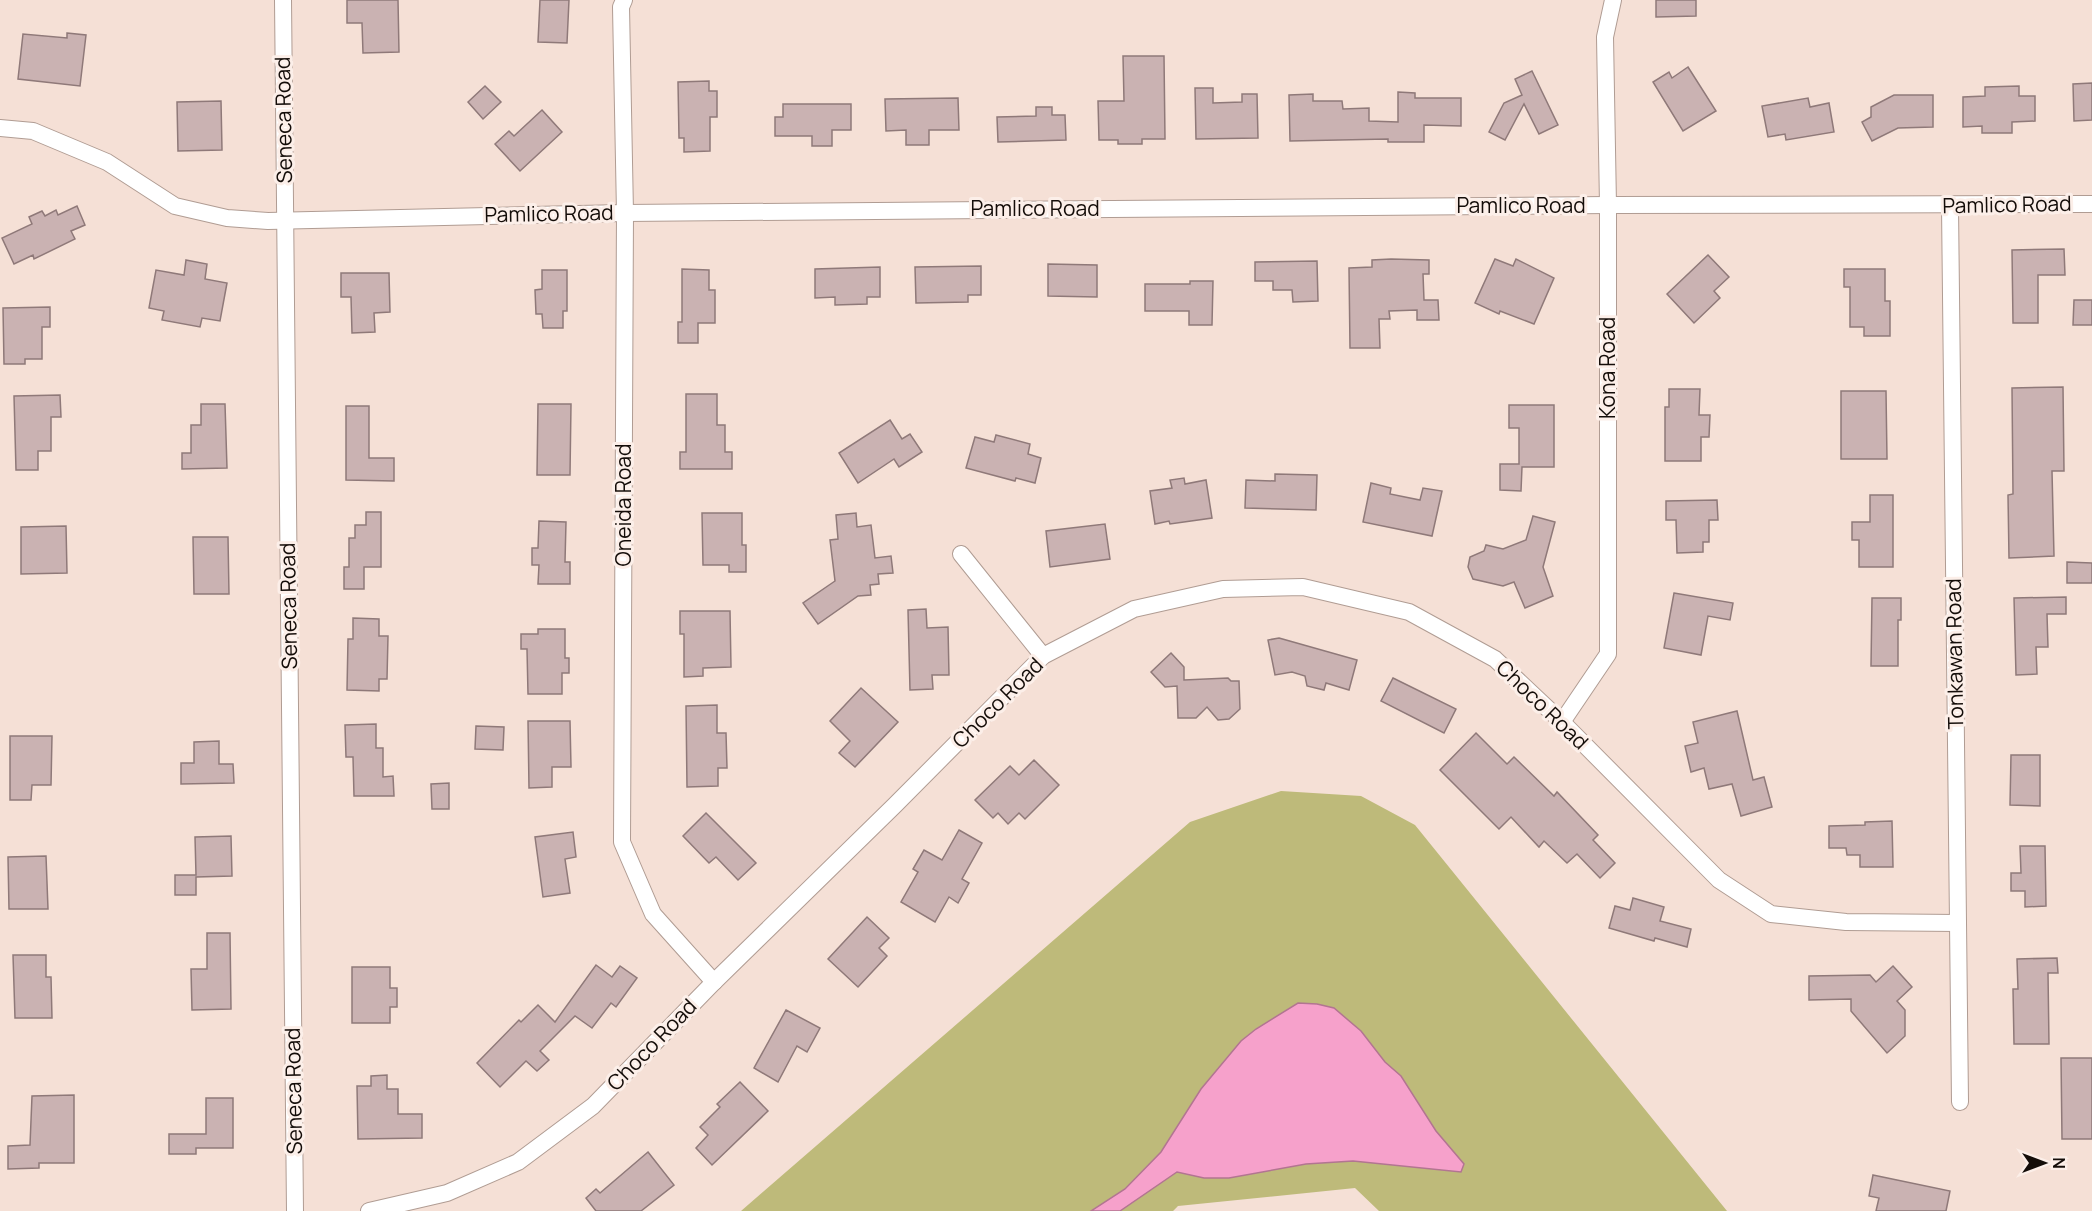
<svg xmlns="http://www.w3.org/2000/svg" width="2092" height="1211" font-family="Manrope,sans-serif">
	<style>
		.green { fill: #beba7a }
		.water { fill: #f6a1cb; stroke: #b27591; stroke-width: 1.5 }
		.building { fill: #cab2b2; stroke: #8f7979; stroke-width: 1.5 }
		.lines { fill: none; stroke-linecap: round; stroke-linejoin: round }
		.minor-casing { stroke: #b09c93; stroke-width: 18 }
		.minor { stroke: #fff; stroke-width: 16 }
		.labels { text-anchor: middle; stroke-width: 6; stroke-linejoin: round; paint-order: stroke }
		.street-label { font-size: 21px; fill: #140d09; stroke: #fcefe9 }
	</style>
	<rect width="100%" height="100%" fill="#f5e0d6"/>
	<polygon class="green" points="1281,791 1361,796 1415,825 1727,1211 1379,1211 1355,1188 1178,1206 1173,1211 741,1211 1190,822"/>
	<polygon class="water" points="1298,1003 1317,1004 1334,1008 1361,1031 1385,1062 1401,1076 1436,1131 1464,1164 1461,1172 1353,1161 1306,1164 1229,1178 1204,1178 1177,1172 1120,1211 1091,1211 1125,1189 1161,1152 1201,1089 1241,1041 1256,1029"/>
	<g class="building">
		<polygon points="347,0 398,0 399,52 363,53 362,23 347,23"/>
		<polygon points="540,0 569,0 567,43 538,42"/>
		<polygon points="1656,0 1696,0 1696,16 1656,17"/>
		<polygon points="67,33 86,35 80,86 18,79 23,34 67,38"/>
		<polygon points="1123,56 1164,56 1165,139 1142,139 1142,144 1118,144 1118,140 1099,140 1098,101 1124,101"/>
		<polygon points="1688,67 1716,111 1683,131 1653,82 1669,72 1672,78"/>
		<polygon points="1532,71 1558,125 1539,134 1524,104 1505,140 1489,132 1504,103 1522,95 1515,79"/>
		<polygon points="709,81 709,91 717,91 717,117 710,117 710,151 684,152 684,138 679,138 678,82"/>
		<polygon points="2092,83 2092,120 2074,121 2073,84"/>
		<polygon points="485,86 501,102 483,119 468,102"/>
		<polygon points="2019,86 2019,96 2035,96 2035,121 2012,122 2012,133 1982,133 1982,126 1963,127 1963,97 1985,96 1985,87"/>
		<polygon points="1195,88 1213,88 1213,103 1242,102 1242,94 1257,94 1258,138 1196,139"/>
		<polygon points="1398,92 1415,93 1415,98 1461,98 1461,126 1424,125 1424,142 1388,142 1388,139 1290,141 1289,95 1313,94 1313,101 1342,101 1343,109 1369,108 1369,121 1398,122"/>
		<polygon points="1894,95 1933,95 1933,127 1898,128 1872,141 1862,122 1871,117 1871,107"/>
		<polygon points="958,98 959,130 929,130 929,145 906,145 906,130 886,131 885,99"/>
		<polygon points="1808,98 1810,107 1829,103 1834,132 1786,140 1785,134 1768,137 1762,106"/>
		<polygon points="221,101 222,150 178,151 177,102"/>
		<polygon points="783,104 851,104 851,130 832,130 832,146 812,146 812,136 775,136 775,117 783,117"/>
		<polygon points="1036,107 1052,107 1052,115 1065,115 1066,140 998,142 997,117 1036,116"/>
		<polygon points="542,110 562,132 520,171 495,144 509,131 514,136"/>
		<polygon points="77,206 85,225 71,231 75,239 34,259 33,255 14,264 2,238 32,224 29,217 42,211 45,216 56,210 58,215"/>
		<polygon points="2064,249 2065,275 2038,275 2038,323 2013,323 2012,250"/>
		<polygon points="1708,255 1729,277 1714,291 1720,298 1694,323 1667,294"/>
		<polygon points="1391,259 1429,260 1429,274 1423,274 1424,300 1438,300 1439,320 1417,320 1417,310 1389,311 1390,319 1379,319 1380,348 1350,348 1349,268 1372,267 1372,260"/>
		<polygon points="1495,259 1513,266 1516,259 1554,278 1534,324 1500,311 1499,314 1475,303"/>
		<polygon points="186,260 207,264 205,279 227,283 220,321 202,318 200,327 162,320 164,311 149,308 156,270 184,275"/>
		<polygon points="1317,261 1318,301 1293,302 1292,290 1273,290 1273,281 1255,281 1255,262"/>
		<polygon points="1048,264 1097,265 1097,297 1048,296"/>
		<polygon points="981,266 981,295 968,295 968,302 916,303 915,267"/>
		<polygon points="880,267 880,297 867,297 867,304 835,305 835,297 815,298 815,269"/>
		<polygon points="682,269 709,270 709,290 715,290 715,323 698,323 698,343 678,343 678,322 682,322"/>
		<polygon points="1844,269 1885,269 1885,301 1890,301 1890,336 1864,336 1864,327 1850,327 1850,287 1844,287"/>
		<polygon points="542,270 567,270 567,311 563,311 563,328 543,328 542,314 536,314 535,290 542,289"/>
		<polygon points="341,273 389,273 390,312 374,313 375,332 352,333 351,297 341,297"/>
		<polygon points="1190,281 1213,281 1212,325 1189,325 1189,311 1145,311 1145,284 1190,284"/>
		<polygon points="2074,300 2092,300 2092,325 2073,325"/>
		<polygon points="50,307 50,327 42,327 42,359 25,359 25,364 4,364 3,308"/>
		<polygon points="2063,387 2064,471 2052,471 2054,556 2009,558 2008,495 2013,494 2012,388"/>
		<polygon points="1669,389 1700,389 1699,415 1710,415 1709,437 1701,437 1701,461 1665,461 1665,407 1669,407"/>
		<polygon points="1841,391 1886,391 1887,459 1841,459"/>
		<polygon points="686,394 717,394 717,425 725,425 725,452 732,452 732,469 680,469 680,452 686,452"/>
		<polygon points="60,395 61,417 51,417 51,451 38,451 38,470 16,470 14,396"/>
		<polygon points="201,404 225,404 227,468 182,469 182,453 191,453 191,425 201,425"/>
		<polygon points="538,404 571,404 570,475 537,475"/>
		<polygon points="1509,405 1554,405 1554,467 1522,467 1521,491 1500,490 1500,464 1519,464 1519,428 1509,428"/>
		<polygon points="346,406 369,406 369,458 394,458 394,481 346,480"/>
		<polygon points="890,420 902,439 910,434 922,452 899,467 894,459 858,483 839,453"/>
		<polygon points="996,435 1030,444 1028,454 1041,458 1035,483 1016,478 1015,481 966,468 975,437 994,442"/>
		<polygon points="1275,474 1317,475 1316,510 1245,508 1246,480 1275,481"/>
		<polygon points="1184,478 1185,484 1206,480 1212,518 1170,524 1169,521 1155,524 1150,491 1172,488 1170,480"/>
		<polygon points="1371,483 1391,488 1390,494 1420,500 1423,488 1442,491 1432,536 1363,522"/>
		<polygon points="1870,495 1893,495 1893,567 1859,567 1859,540 1852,540 1852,522 1870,522"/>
		<polygon points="1717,500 1718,520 1709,520 1709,542 1703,542 1703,552 1677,553 1676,520 1666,520 1666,501"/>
		<polygon points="366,512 381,512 381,567 364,567 364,589 344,589 344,567 349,567 349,538 355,538 355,525 366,525"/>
		<polygon points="702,513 742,513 742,545 746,545 746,572 729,572 729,565 703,565"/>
		<polygon points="856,513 857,527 871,525 875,558 891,556 893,573 878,574 879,584 870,585 871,595 858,596 818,624 803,603 835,581 830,540 838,539 836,515"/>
		<polygon points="1533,516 1555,522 1543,567 1553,596 1525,608 1514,582 1503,586 1473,579 1468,567 1470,557 1484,551 1486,545 1503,549 1526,540"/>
		<polygon points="539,521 566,522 565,562 570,562 570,584 538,584 539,565 532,565 532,548 538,548"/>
		<polygon points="1105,524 1110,559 1050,567 1046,531"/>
		<polygon points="66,526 67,573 21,574 21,527"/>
		<polygon points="193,537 228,537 229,594 194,594"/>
		<polygon points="2067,562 2092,563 2092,583 2067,583"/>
		<polygon points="1674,593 1733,603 1730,620 1708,616 1701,655 1664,648"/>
		<polygon points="2066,597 2066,614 2047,614 2048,647 2036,647 2037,674 2016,675 2014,598"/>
		<polygon points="1872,598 1901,598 1901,620 1898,620 1898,666 1871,666"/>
		<polygon points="926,609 927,628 948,627 949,675 932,675 933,689 910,690 908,610"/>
		<polygon points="680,611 730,611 731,667 703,668 703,676 684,677 684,634 680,634"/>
		<polygon points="353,618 379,619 379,636 388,636 387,679 379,679 379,691 347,690 348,639 353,639"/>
		<polygon points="538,629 565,629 565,658 569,658 569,673 562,673 562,694 528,694 527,649 521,649 521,634 538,634"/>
		<polygon points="1279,638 1357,660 1349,690 1326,683 1324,690 1307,686 1305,676 1292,672 1275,675 1268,640"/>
		<polygon points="1171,653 1184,667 1184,680 1228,678 1231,681 1239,681 1240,709 1229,719 1218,720 1207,707 1196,718 1178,718 1177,686 1165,687 1151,672"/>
		<polygon points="1393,678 1456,709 1444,733 1381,701"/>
		<polygon points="861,688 898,722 855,767 839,753 850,741 830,721"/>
		<polygon points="717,705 717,733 726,733 727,768 718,768 718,786 687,787 686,706"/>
		<polygon points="1737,711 1753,780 1764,777 1772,807 1741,816 1732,784 1709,789 1704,768 1691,772 1685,746 1698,743 1693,722"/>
		<polygon points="528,721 570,721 571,767 552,767 552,787 529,788"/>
		<polygon points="376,724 376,748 383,748 383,777 393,776 394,796 354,796 353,757 346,757 345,725"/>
		<polygon points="476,726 504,727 503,750 475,749"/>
		<polygon points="1476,733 1507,764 1514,757 1554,796 1557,792 1598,835 1593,840 1615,863 1600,878 1577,854 1567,863 1544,841 1539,847 1511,817 1499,829 1440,770"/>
		<polygon points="10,736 52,736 51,785 32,785 31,800 10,800"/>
		<polygon points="219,741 219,764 233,764 234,783 181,784 181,763 194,763 194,742"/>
		<polygon points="2011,755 2040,755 2040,806 2010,805"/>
		<polygon points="1034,760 1059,785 1025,819 1019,813 1008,824 998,813 993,818 975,800 1010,766 1019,775"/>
		<polygon points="449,783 449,809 432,809 431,784"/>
		<polygon points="706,813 756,863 738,880 716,857 709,863 683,836"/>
		<polygon points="1892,821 1893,867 1860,867 1860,855 1847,855 1846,848 1829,848 1829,826 1865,825 1865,822"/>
		<polygon points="959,830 982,843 962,879 969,883 958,903 949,897 935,922 901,902 918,872 913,869 924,850 942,860"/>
		<polygon points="573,832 576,857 565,859 570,893 543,897 535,837"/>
		<polygon points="231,836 232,876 196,877 196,895 175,895 175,875 196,875 195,837"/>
		<polygon points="2020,846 2045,846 2046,906 2025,907 2025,891 2011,891 2011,873 2021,873"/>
		<polygon points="46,856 48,909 9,909 8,857"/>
		<polygon points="1633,898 1664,907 1660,921 1691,929 1687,947 1655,938 1654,941 1609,928 1615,906 1630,910"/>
		<polygon points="867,917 889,938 879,948 887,956 858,987 828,959"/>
		<polygon points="207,933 230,933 231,1009 192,1010 191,969 207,969"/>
		<polygon points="13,955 46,955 46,977 51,977 52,1018 15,1018"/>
		<polygon points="2057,958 2058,973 2048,973 2049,1044 2014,1044 2013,989 2018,989 2017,959"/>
		<polygon points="596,965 612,977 620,966 637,978 616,1007 611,1003 592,1028 575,1016 540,1051 549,1060 537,1071 526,1061 500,1087 477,1063 519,1020 521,1022 538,1005 555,1022"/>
		<polygon points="1893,966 1912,987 1897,1001 1905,1010 1905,1036 1887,1053 1851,1011 1851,999 1809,1000 1809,976 1870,975 1876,982"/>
		<polygon points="352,967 390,967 390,988 397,988 397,1007 390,1007 390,1023 352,1023"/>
		<polygon points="786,1010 820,1028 807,1052 797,1046 778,1082 754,1068"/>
		<polygon points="2061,1058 2092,1058 2092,1139 2062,1139"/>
		<polygon points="387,1075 387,1089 398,1089 398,1114 422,1114 422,1138 358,1139 357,1086 371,1086 371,1076"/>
		<polygon points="740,1082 768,1111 712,1165 696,1148 708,1135 700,1127 720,1107 717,1104"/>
		<polygon points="74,1095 74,1163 39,1163 39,1168 8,1169 8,1146 30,1145 32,1096"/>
		<polygon points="206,1098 233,1098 233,1148 196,1148 196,1154 169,1154 169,1134 206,1134"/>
		<polygon points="648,1152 674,1185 641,1211 596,1211 586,1198 596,1189 600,1193"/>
		<polygon points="1873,1175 1950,1191 1946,1211 1876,1211 1879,1198 1869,1196"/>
	</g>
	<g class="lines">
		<defs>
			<g id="minor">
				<polyline points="283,0 295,1211"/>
				<polyline points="624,0 621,7 625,213 622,842 653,914 714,982"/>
				<polyline points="0,128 33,131 107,162 175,206 227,218 268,221 625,213 1608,205 2092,204"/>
				<polyline points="1950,206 1960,1102"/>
				<polyline points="961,554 1043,656"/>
				<polyline points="1562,722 1608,654 1608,205 1605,37 1613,0"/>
				<polyline points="369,1211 447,1193 518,1162 593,1106 714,982 895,805 1043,656 1134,609 1223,589 1303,587 1409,612 1495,659 1562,722 1719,880 1771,914 1846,922 1958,923"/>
			</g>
		</defs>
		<use href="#minor" class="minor-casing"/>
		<use href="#minor" class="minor"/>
	</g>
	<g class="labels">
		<g class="street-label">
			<text transform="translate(284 120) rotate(-91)" y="7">Seneca Road</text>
			<text transform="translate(2007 205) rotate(-1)" y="7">Pamlico Road</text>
			<text x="1521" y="213">Pamlico Road</text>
			<text x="1035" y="216">Pamlico Road</text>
			<text transform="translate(549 214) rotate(-1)" y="7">Pamlico Road</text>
			<text transform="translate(1608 368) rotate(-90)" y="7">Kona Road</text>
			<text transform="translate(624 505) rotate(-90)" y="7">Oneida Road</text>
			<text transform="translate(289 606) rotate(-91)" y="7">Seneca Road</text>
			<text transform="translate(1955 654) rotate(-91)" y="7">Tonkawan Road</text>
			<text transform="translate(998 703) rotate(-45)" y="7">Choco Road</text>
			<text transform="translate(1542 705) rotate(44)" y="7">Choco Road</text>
			<text transform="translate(652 1045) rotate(-46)" y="7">Choco Road</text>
			<text transform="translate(294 1091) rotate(-91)" y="7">Seneca Road</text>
		</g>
	</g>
	<g transform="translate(2044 1163) rotate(90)" stroke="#fcefe9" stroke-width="4.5" paint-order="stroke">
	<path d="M0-4.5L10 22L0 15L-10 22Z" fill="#140d09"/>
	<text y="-9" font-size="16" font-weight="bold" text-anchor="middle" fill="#140d09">N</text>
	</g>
</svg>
